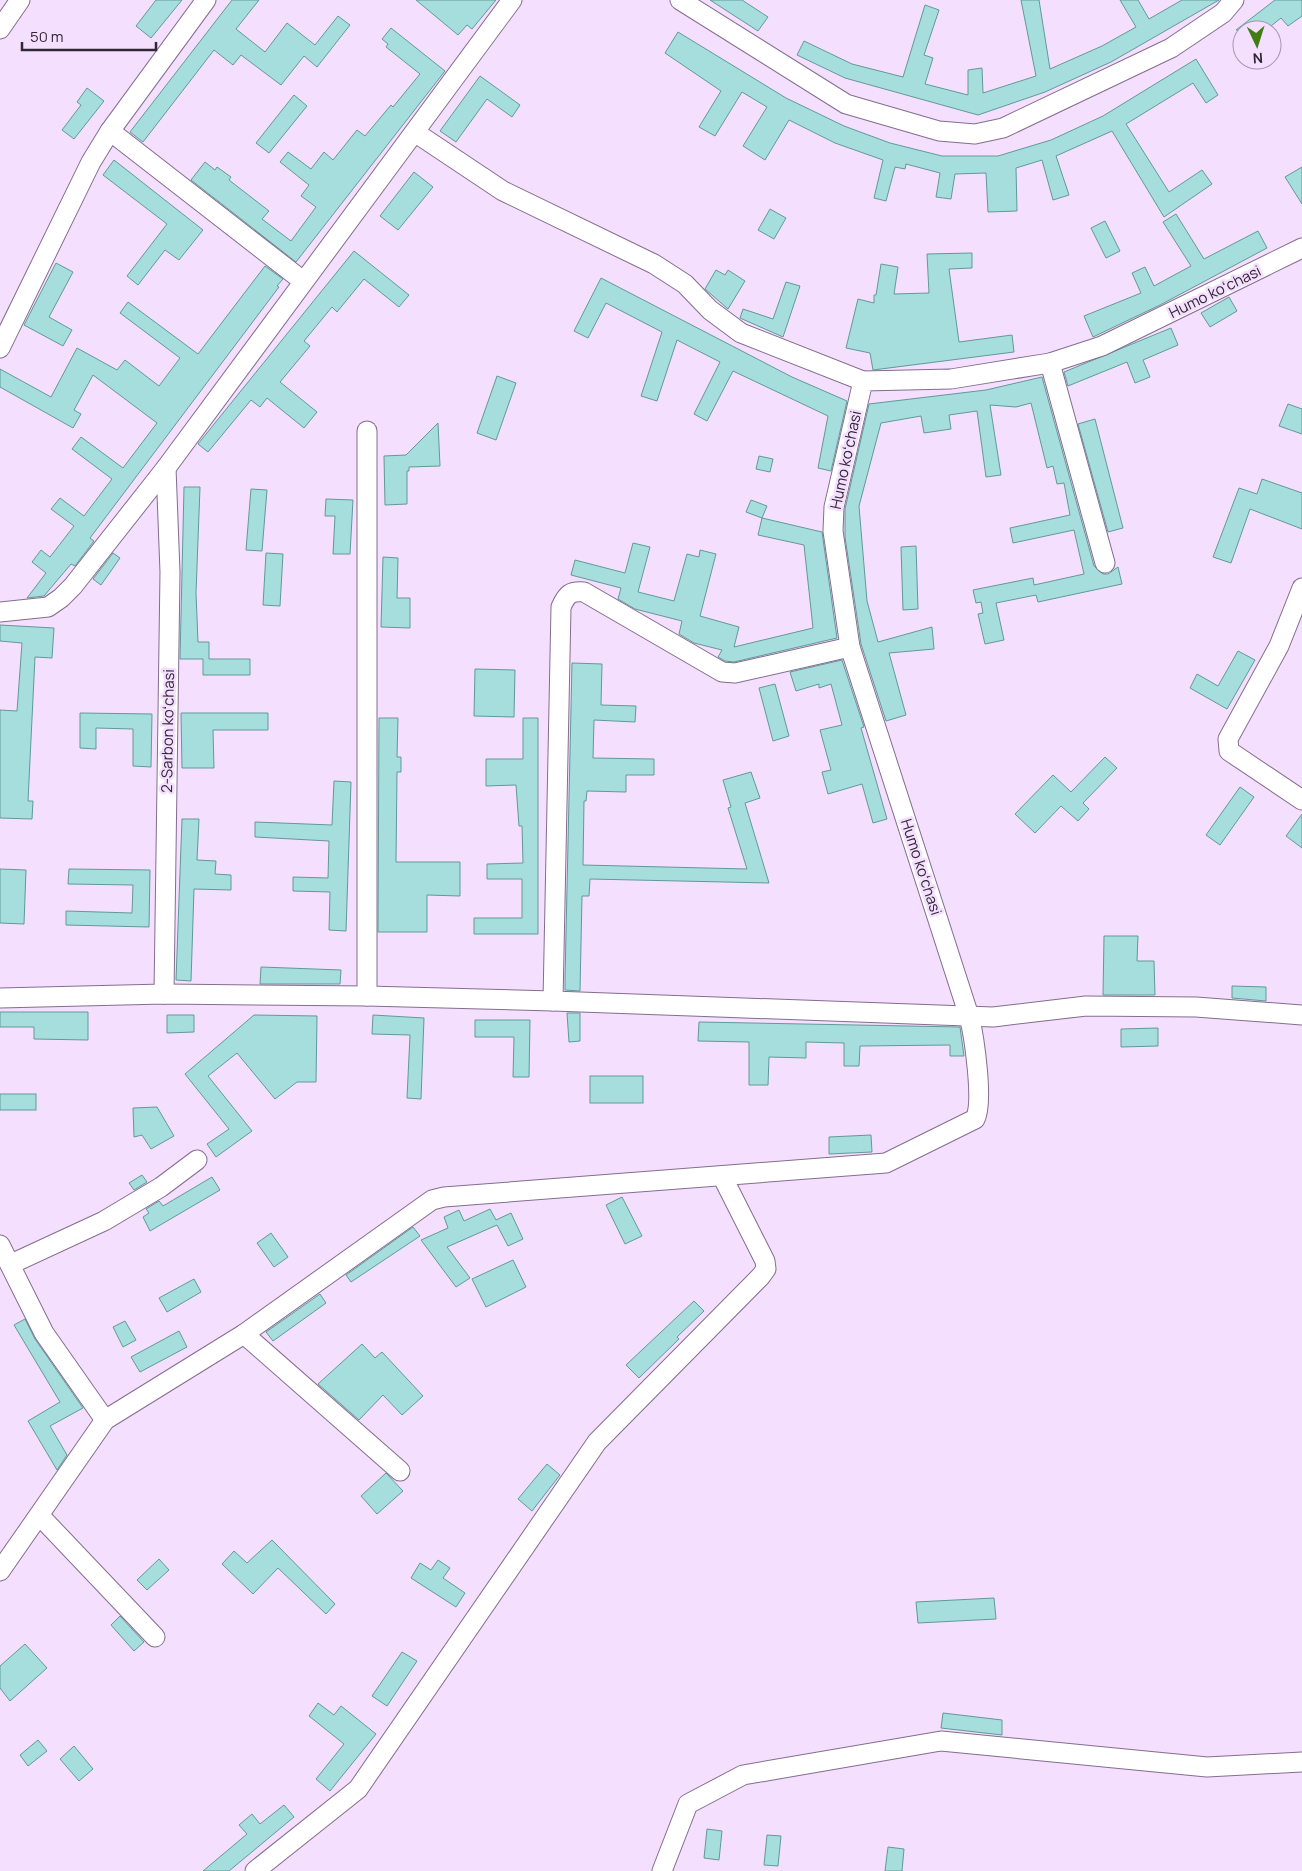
<svg xmlns="http://www.w3.org/2000/svg" width="1302" height="1871" font-family="Manrope,sans-serif">
	<style>
		.building { fill: #a6dedd; stroke: #629998 }
		.lines { fill: none; stroke-linecap: round; stroke-linejoin: round }
		.minor-casing { stroke: #846d8e; stroke-width: 21 }
		.minor { stroke: #fff; stroke-width: 19 }
		.labels { text-anchor: middle; stroke-width: 5; stroke-linejoin: round; paint-order: stroke }
		.street-label { font-size: 15px; fill: #302634; stroke: #f4dffe }
	</style>
	<rect width="100%" height="100%" fill="#f4dffe"/>
	<g class="building">
		<polygon points="156,0 182,0 151,38 136,26"/>
		<polygon points="232,0 259,0 236,29 265,52 287,23 315,45 338,16 350,25 317,67 304,56 281,85 241,55 233,65 214,50 143,142 130,132"/>
		<polygon points="416,0 496,0 472,29 467,25 458,35"/>
		<polygon points="710,0 742,0 768,17 758,31"/>
		<polygon points="1021,0 1039,0 1050,69 1102,46 1136,27 1120,0 1138,0 1149,19 1182,0 1219,0 1111,62 1045,92 978,115 845,78 797,55 804,41 852,64 903,77 925,5 939,10 924,55 933,58 925,84 968,95 968,70 982,68 983,93 1036,76"/>
		<polygon points="1275,0 1302,0 1302,16 1288,26 1281,18 1266,30 1236,30"/>
		<polygon points="391,28 445,71 296,262 191,180 205,162 215,170 217,167 231,177 229,180 269,211 262,219 291,241 316,207 301,196 309,185 280,162 288,152 311,169 324,152 333,160 357,130 365,136 391,105 393,107 420,74 386,47 388,44 382,39"/>
		<polygon points="678,32 786,98 844,126 890,143 942,156 998,156 1051,140 1103,116 1196,59 1218,95 1206,103 1193,83 1126,124 1169,192 1202,170 1212,184 1164,217 1112,131 1056,156 1069,195 1053,200 1042,160 1016,168 1017,211 988,212 986,173 955,174 951,199 936,197 940,173 906,164 905,169 895,167 886,201 874,198 883,160 835,143 789,120 765,160 743,146 767,107 742,92 715,136 699,127 721,91 665,53"/>
		<polygon points="480,76 520,105 512,117 487,99 456,142 440,131"/>
		<polygon points="87,88 104,101 74,139 62,130 81,105 77,102"/>
		<polygon points="294,95 307,106 269,153 256,143"/>
		<polygon points="114,160 203,230 179,260 165,250 138,285 127,276 167,224 103,175"/>
		<polygon points="1302,167 1302,204 1285,177"/>
		<polygon points="414,172 433,187 398,230 380,216"/>
		<polygon points="770,209 786,218 774,239 758,230"/>
		<polygon points="1176,214 1204,259 1258,231 1267,248 1160,305 1093,337 1084,316 1141,293 1132,273 1145,267 1154,286 1191,266 1163,222"/>
		<polygon points="1105,221 1120,251 1106,258 1091,228"/>
		<polygon points="354,251 409,295 399,307 364,279 337,312 332,307 304,341 310,346 280,382 317,412 304,428 267,398 260,407 251,400 208,452 198,444"/>
		<polygon points="972,253 972,268 949,269 959,342 1012,335 1014,352 873,370 870,353 846,348 858,299 874,303 874,295 876,295 881,264 898,267 894,294 929,293 927,254"/>
		<polygon points="56,263 73,272 49,317 72,330 63,346 24,325"/>
		<polygon points="265,266 283,279 277,286 279,287 90,538 94,541 75,566 71,564 44,596 27,598 46,573 32,562 41,550 50,557 74,526 51,509 60,498 84,516 112,479 72,449 81,437 123,468 157,423 93,375 74,410 81,414 73,428 0,387 0,369 51,397 77,348 117,370 125,360 159,386 180,358 120,313 128,302 198,354"/>
		<polygon points="716,270 725,275 728,270 745,281 728,309 705,289"/>
		<polygon points="601,278 792,377 847,401 831,471 818,468 828,416 733,371 707,421 694,414 720,362 677,340 657,401 641,396 662,332 606,303 588,338 574,331"/>
		<polygon points="786,282 800,286 783,337 740,318 743,309 773,319"/>
		<polygon points="1229,297 1237,311 1210,327 1201,313"/>
		<polygon points="1171,328 1178,345 1143,360 1150,377 1135,383 1127,362 1068,386 1064,372"/>
		<polygon points="497,376 516,383 496,440 477,433"/>
		<polygon points="1042,377 1094,566 1103,574 1108,574 1118,567 1122,584 1038,602 1036,595 996,603 1004,640 985,644 978,614 983,613 981,602 976,603 973,590 1033,578 1034,585 1084,574 1074,530 1013,543 1010,528 1070,515 1064,483 1057,484 1053,466 1047,468 1031,403 1016,407 990,405 1001,475 986,477 977,411 949,415 951,429 924,433 921,416 881,423 859,506 867,601 878,642 932,627 934,649 889,653 906,715 886,721 861,644 845,537 845,509 869,404 986,390"/>
		<polygon points="1288,404 1302,409 1302,434 1279,426"/>
		<polygon points="1095,419 1123,528 1108,532 1078,424"/>
		<polygon points="438,423 440,466 409,467 409,471 407,471 407,504 385,505 384,456 406,455"/>
		<polygon points="759,456 773,459 770,472 756,469"/>
		<polygon points="1262,479 1302,493 1302,529 1250,509 1231,563 1213,557 1239,488 1257,494"/>
		<polygon points="184,487 200,487 196,593 198,642 209,642 209,659 250,659 250,675 203,675 203,659 180,659"/>
		<polygon points="251,489 267,490 262,551 246,550"/>
		<polygon points="326,499 353,500 350,554 333,554 335,516 325,516"/>
		<polygon points="751,500 767,506 762,518 746,512"/>
		<polygon points="762,518 822,532 837,638 734,662 725,661 718,657 722,650 694,643 679,634 682,621 635,609 618,599 621,588 571,575 575,560 625,573 633,543 650,547 638,592 674,601 687,554 699,557 700,550 716,554 700,616 739,627 734,647 813,628 804,545 758,535"/>
		<polygon points="916,546 918,609 903,610 901,547"/>
		<polygon points="113,553 120,558 101,585 93,579"/>
		<polygon points="266,553 283,554 280,606 263,605"/>
		<polygon points="383,557 398,558 397,598 410,598 410,628 381,627"/>
		<polygon points="0,625 54,628 52,658 35,657 28,801 33,801 32,819 0,818 0,710 17,711 22,643 0,641"/>
		<polygon points="1238,651 1255,660 1227,709 1190,688 1197,674 1218,686"/>
		<polygon points="842,660 864,727 861,728 887,819 873,823 862,784 828,794 822,772 831,770 820,730 842,725 831,684 819,688 819,684 796,691 790,672"/>
		<polygon points="572,663 602,664 601,705 636,706 635,722 594,720 593,758 654,759 654,775 626,775 626,792 587,791 586,801 584,801 583,865 747,869 728,808 731,807 723,780 751,772 760,798 745,803 769,883 590,879 589,896 582,896 580,991 565,990 565,979"/>
		<polygon points="475,669 515,670 514,717 474,716"/>
		<polygon points="775,684 789,736 773,741 759,688"/>
		<polygon points="80,713 152,714 151,767 133,766 133,729 96,728 96,749 80,748"/>
		<polygon points="181,713 268,713 268,730 213,730 214,768 182,768"/>
		<polygon points="379,718 398,718 397,757 401,757 401,772 397,772 396,862 460,862 460,896 427,895 427,932 378,932"/>
		<polygon points="523,718 538,718 538,934 474,934 474,918 522,918 522,879 487,879 487,864 523,863 522,826 519,826 516,785 486,786 486,759 523,759"/>
		<polygon points="1105,757 1117,768 1083,803 1089,809 1078,821 1061,806 1035,833 1015,814 1053,775 1071,792"/>
		<polygon points="334,781 351,782 346,931 329,930 330,892 293,891 293,877 328,878 329,841 255,837 255,822 332,825"/>
		<polygon points="1240,787 1254,797 1220,845 1206,835"/>
		<polygon points="1302,814 1302,848 1286,836"/>
		<polygon points="182,819 199,819 197,860 216,861 215,874 231,875 231,890 194,889 191,981 176,980"/>
		<polygon points="0,869 26,870 24,924 0,923"/>
		<polygon points="69,869 150,870 149,927 66,925 66,911 132,913 133,885 68,884"/>
		<polygon points="1104,936 1138,936 1137,961 1154,961 1155,995 1103,995"/>
		<polygon points="261,967 341,970 340,984 260,984"/>
		<polygon points="1232,986 1266,987 1266,1001 1232,998"/>
		<polygon points="0,1012 88,1012 88,1040 34,1039 34,1027 0,1027"/>
		<polygon points="567,1013 580,1013 580,1041 569,1042"/>
		<polygon points="167,1015 194,1015 194,1032 167,1033"/>
		<polygon points="254,1015 317,1016 316,1082 297,1082 275,1099 237,1053 208,1076 252,1131 216,1157 207,1144 229,1129 185,1074"/>
		<polygon points="373,1015 424,1018 421,1099 407,1098 410,1035 372,1034"/>
		<polygon points="475,1020 530,1020 529,1077 513,1077 514,1037 475,1037"/>
		<polygon points="699,1022 960,1027 964,1056 950,1056 950,1045 860,1046 859,1066 844,1066 844,1043 806,1042 806,1058 769,1057 768,1085 749,1085 749,1042 698,1041"/>
		<polygon points="1158,1028 1158,1046 1121,1047 1121,1029"/>
		<rect x="590" y="1076" width="53" height="27"/>
		<rect x="0" y="1094" width="36" height="16"/>
		<polygon points="157,1107 174,1136 151,1149 142,1135 134,1137 133,1108"/>
		<polygon points="871,1135 872,1152 829,1154 829,1137"/>
		<polygon points="142,1175 147,1182 134,1190 129,1183"/>
		<polygon points="212,1177 220,1190 150,1231 143,1217 149,1213 146,1209 159,1201 163,1206"/>
		<polygon points="622,1197 642,1236 625,1244 606,1205"/>
		<polygon points="490,1209 496,1220 511,1213 523,1239 508,1246 497,1225 447,1247 470,1278 456,1287 421,1240 448,1228 444,1217 459,1210 464,1221"/>
		<polygon points="413,1227 420,1236 351,1282 346,1275"/>
		<polygon points="271,1233 288,1257 274,1267 257,1243"/>
		<polygon points="513,1260 526,1287 486,1307 472,1279"/>
		<polygon points="194,1279 201,1292 167,1312 159,1298"/>
		<polygon points="320,1294 326,1303 273,1341 266,1332"/>
		<polygon points="694,1301 704,1311 677,1337 679,1339 639,1378 626,1365"/>
		<polygon points="25,1319 35,1339 83,1408 50,1426 67,1455 57,1470 28,1421 60,1402 14,1325"/>
		<polygon points="125,1321 136,1340 123,1347 113,1327"/>
		<polygon points="179,1331 187,1347 140,1372 131,1357"/>
		<polygon points="362,1344 375,1358 382,1352 423,1396 402,1415 383,1395 359,1420 318,1384"/>
		<polygon points="547,1464 560,1475 532,1511 518,1499"/>
		<polygon points="386,1473 403,1491 377,1514 361,1496"/>
		<polygon points="272,1540 335,1604 326,1614 278,1568 253,1594 222,1564 234,1551 247,1563"/>
		<polygon points="159,1559 169,1570 147,1590 137,1580"/>
		<polygon points="438,1560 450,1568 443,1578 465,1593 456,1607 411,1578 420,1563 431,1570"/>
		<polygon points="994,1598 996,1619 918,1623 916,1602"/>
		<polygon points="120,1616 144,1642 134,1651 111,1625"/>
		<polygon points="25,1644 47,1668 10,1701 0,1688 0,1666"/>
		<polygon points="402,1652 417,1661 387,1706 372,1696"/>
		<polygon points="318,1703 334,1715 341,1706 376,1734 330,1791 316,1779 344,1744 309,1716"/>
		<polygon points="943,1713 1002,1720 1002,1735 941,1728"/>
		<polygon points="38,1740 47,1751 28,1766 20,1755"/>
		<polygon points="74,1746 93,1769 79,1781 60,1759"/>
		<polygon points="284,1805 294,1817 229,1871 203,1871 247,1834 239,1825 252,1814 260,1824"/>
		<polygon points="707,1829 722,1831 719,1860 704,1858"/>
		<polygon points="767,1835 781,1836 778,1866 764,1865"/>
		<polygon points="888,1847 904,1849 902,1871 885,1871"/>
	</g>
	<g class="lines">
		<defs>
			<g id="minor">
				<polyline points="680,0 846,104 939,131 975,134 1003,128 1171,48 1223,13 1234,0"/>
				<polyline points="0,29 20,0"/>
				<polyline points="110,131 303,281"/>
				<polyline points="416,133 503,191 654,264 685,284 710,310 741,333 863,381"/>
				<polyline points="0,348 91,162 110,131 206,0"/>
				<polyline points="1050,363 1105,563"/>
				<polyline points="367,431 367,996"/>
				<polyline points="1302,588 1279,646 1228,739 1229,751 1302,800"/>
				<polyline points="0,612 48,607 61,598 73,586 166,468 512,0"/>
				<polyline points="164,994 170,572 166,468"/>
				<polyline points="0,998 164,994 367,996 553,1001 993,1017 1086,1006 1196,1007 1302,1015"/>
				<path d="M553,1001L561,607C567,594 570,591 584,592L722,672L735,673L850,647"/>
				<polyline points="0,1245 44,1333 105,1420"/>
				<polyline points="11,1264 104,1221 161,1187 197,1160"/>
				<polyline points="244,1334 400,1471"/>
				<polyline points="40,1516 155,1637"/>
				<path d="M0,1571L105,1420L244,1334L432,1200L444,1197L886,1163L975,1119C984,1103 974,1035 969,1016L850,647L833,531L834,507L863,381L951,379L1050,363L1102,346L1302,248"/>
				<polyline points="255,1871 358,1789 597,1442 761,1276 766,1269 765,1261 722,1176"/>
				<polyline points="662,1871 688,1804 743,1775 941,1741 1207,1767 1302,1762"/>
			</g>
		</defs>
		<use href="#minor" class="minor-casing"/>
		<use href="#minor" class="minor"/>
	</g>
	<g class="labels">
		<g class="street-label">
			<text transform="translate(1215 292) rotate(-26)" y="5">Humo koʻchasi</text>
			<text transform="translate(846 460) rotate(-78)" y="5">Humo koʻchasi</text>
			<text transform="translate(168 731) rotate(-89)" y="5">2-Sarbon koʻchasi</text>
			<text transform="translate(921 867) rotate(72)" y="5">Humo koʻchasi</text>
		</g>
	</g>
	<g transform="translate(1257 45) rotate(176)"><circle r="24" fill="#f4dffe" stroke="#a695ad"/>
	<path d="M0-4L9 19L0 12L-9 19Z" fill="#417c15"/>
	<text y="-8" font-size="14" font-weight="bold" text-anchor="middle" fill="#302634">N</text>
	</g>
	<path d="M22 42v8h134v-8" fill="none" stroke="#302634" stroke-width="2.5"/>
	<text x="30" y="42" font-size="15" fill="#302634" stroke="#f4dffe" stroke-width="4" paint-order="stroke">50 m</text>
</svg>
